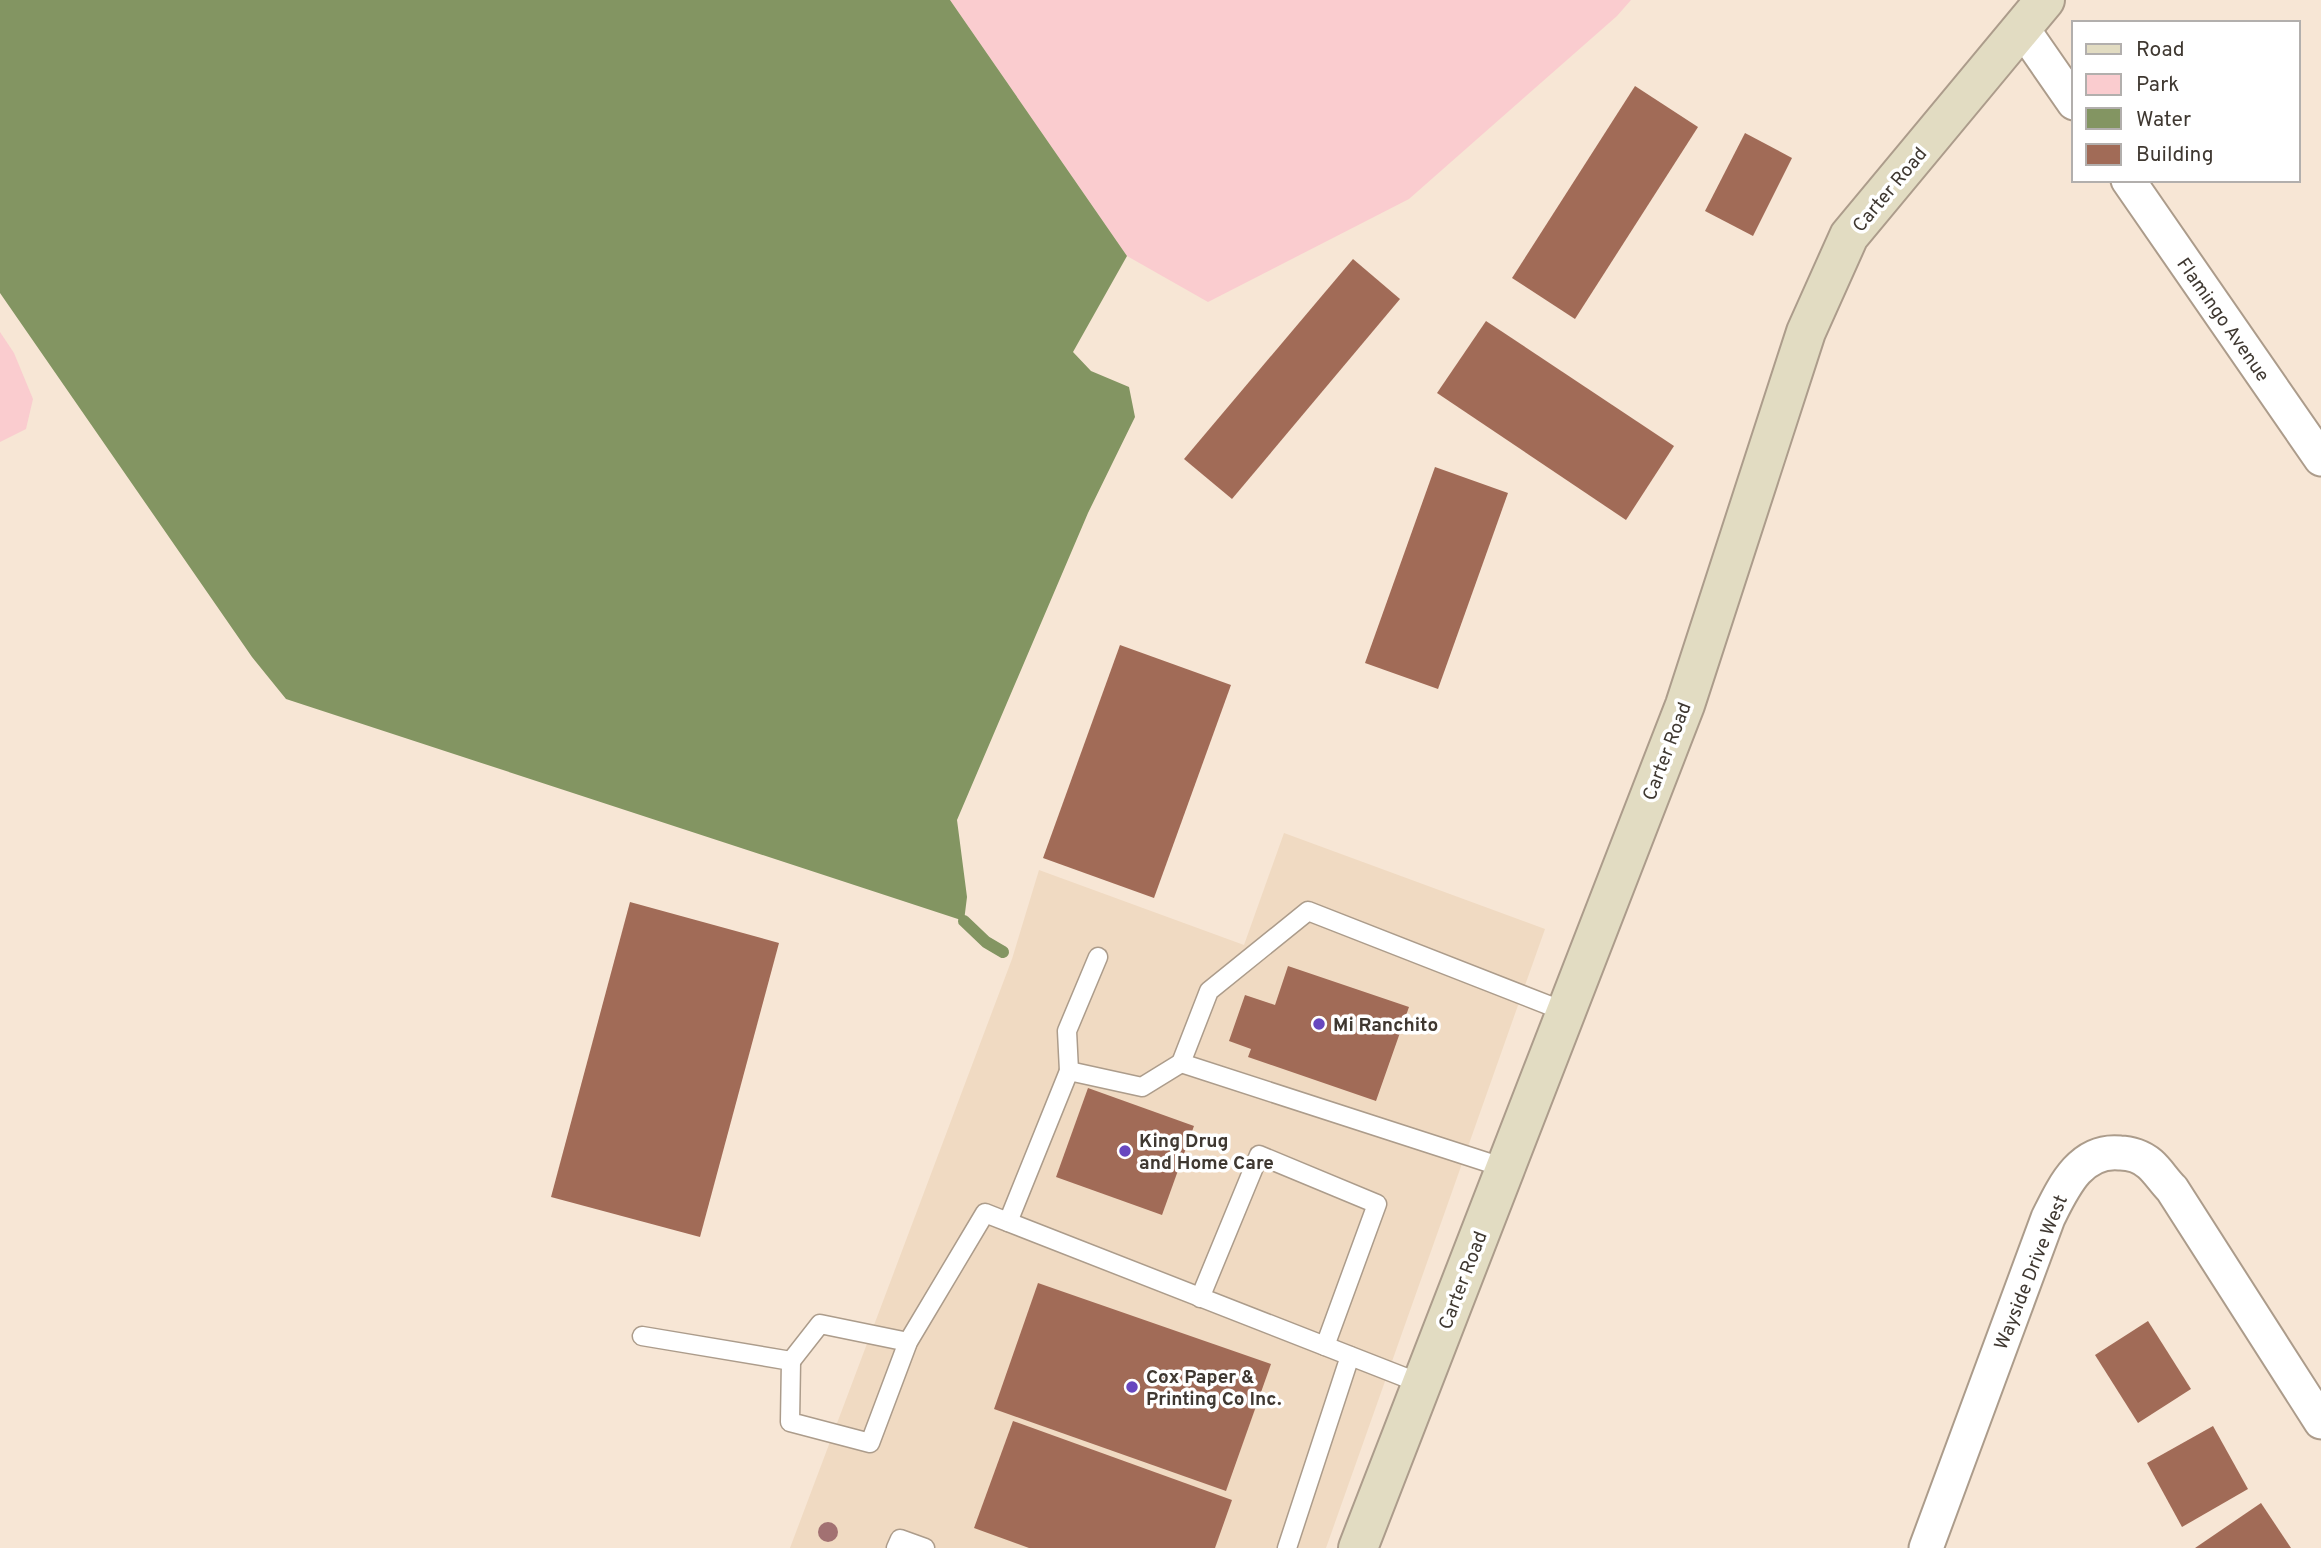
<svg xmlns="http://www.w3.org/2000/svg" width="2321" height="1548" font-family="Overpass,sans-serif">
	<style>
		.built { fill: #f0dac2 }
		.green { fill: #facccf }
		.water { fill: #839562 }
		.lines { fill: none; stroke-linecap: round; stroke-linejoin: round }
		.stream { stroke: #839562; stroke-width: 12 }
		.building { fill: #a16b57 }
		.service-casing { stroke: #ac9c8b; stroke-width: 21 }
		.minor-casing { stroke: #ac9c8b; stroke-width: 37 }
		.secondary-casing { stroke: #ac9c8b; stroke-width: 42 }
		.service { stroke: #fff; stroke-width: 18 }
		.minor { stroke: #fff; stroke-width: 33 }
		.secondary { stroke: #e2dcc2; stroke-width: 38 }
		.tree { fill: #a27172 }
		.poi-dot { fill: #6847bf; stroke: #fff; stroke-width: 2.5 }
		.labels { text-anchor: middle; stroke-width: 7; stroke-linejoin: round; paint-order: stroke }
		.street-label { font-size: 19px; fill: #3f3831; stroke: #fff }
		.poi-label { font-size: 19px; font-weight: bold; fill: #3f3831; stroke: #fff; text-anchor: start }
	</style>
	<rect width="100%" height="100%" fill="#f7e6d5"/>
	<polygon class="built" points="1284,833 1545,929 1326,1548 790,1548 1012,959 1039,870 1244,945"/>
	<g class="green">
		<polygon points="950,0 1631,0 1617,16 1409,199 1208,302 1127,256"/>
		<polygon points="0,332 14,353 33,399 26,429 0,442"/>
	</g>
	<polygon class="water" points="0,0 950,0 1127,256 1073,352 1091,371 1129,387 1135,417 1088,513 957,820 967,897 964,921 286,699 252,657 0,293"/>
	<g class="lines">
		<polyline class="stream" points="964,921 986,942 1003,952"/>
	</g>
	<g class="building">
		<polygon points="1635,86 1698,127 1575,319 1512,278"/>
		<polygon points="1745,133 1792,158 1753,236 1705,211"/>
		<polygon points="1353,259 1400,299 1232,499 1184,459"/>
		<polygon points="1486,321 1674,446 1626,520 1437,393"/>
		<polygon points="1435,467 1508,493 1438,689 1365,663"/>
		<polygon points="1120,645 1231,685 1154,898 1043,858"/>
		<polygon points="630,902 779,943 700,1237 551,1197"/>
		<polygon points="1288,966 1409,1007 1376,1101 1248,1057 1251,1049 1229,1041 1245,995 1275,1005"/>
		<polygon points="1088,1088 1194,1126 1162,1215 1056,1177"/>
		<polygon points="1038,1283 1271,1364 1226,1491 994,1409"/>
		<polygon points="2148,1321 2191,1389 2138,1423 2095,1355"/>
		<polygon points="1013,1421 1232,1500 1215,1548 1029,1548 974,1528"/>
		<polygon points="2213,1426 2248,1489 2182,1527 2147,1463"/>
		<polygon points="2261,1503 2291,1548 2195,1548"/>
	</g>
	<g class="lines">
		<defs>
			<g id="service">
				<polyline points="1069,1071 1067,1031 1098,957"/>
				<polyline points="1505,1168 1181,1063 1209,991 1308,911 1566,1012"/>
				<polyline points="1008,1222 1069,1071 1142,1087 1181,1063"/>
				<polyline points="1200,1298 1259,1155 1377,1204 1325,1346"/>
				<polyline points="642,1336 791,1361 790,1422 870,1443 908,1342 985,1213 1422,1384"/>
				<polyline points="791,1361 820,1324 908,1342"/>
				<polyline points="896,1548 900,1539 925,1548"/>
				<polyline points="1287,1548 1350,1356"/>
			</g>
			<g id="minor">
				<polyline points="2022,28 2074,103"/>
				<polyline points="2128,180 2321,459"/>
				<path d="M1926,1548L2048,1218C2063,1188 2080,1149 2120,1153C2130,1153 2142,1157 2150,1164C2158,1171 2164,1181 2172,1189L2321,1422"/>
			</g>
			<polyline id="secondary" points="1358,1548 1685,705 1806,332 1849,236 2045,0"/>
		</defs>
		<use href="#service" class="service-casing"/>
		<use href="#minor" class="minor-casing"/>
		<use href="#secondary" class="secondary-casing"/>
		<use href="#service" class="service"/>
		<use href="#minor" class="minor"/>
		<use href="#secondary" class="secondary"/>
	</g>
	<circle class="tree" cx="828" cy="1532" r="10"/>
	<g class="poi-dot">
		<circle cx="1319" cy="1024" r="7"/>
		<circle cx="1125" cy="1151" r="7"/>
		<circle cx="1132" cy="1387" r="7"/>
	</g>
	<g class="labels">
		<g class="street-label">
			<text transform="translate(1889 189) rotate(-50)" y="7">Carter Road</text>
			<text transform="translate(2224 319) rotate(55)" y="7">Flamingo Avenue</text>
			<text transform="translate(1666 751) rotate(-69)" y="7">Carter Road</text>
			<text transform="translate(2030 1272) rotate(-68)" y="7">Wayside Drive West</text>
			<text transform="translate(1462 1280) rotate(-69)" y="7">Carter Road</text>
		</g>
		<g class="poi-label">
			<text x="1333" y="1031">Mi Ranchito</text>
			<text x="1139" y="1147">King Drug<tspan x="1139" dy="22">and Home Care</tspan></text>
			<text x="1146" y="1383">Cox Paper &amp;<tspan x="1146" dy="22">Printing Co Inc.</tspan></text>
		</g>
	</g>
	<rect x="2072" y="21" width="228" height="161" fill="#ffffff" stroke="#b2afad" stroke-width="2"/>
	<rect x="2086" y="44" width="35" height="10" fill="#e2dcc2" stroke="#b2afad" stroke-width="2"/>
	<text x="2136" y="56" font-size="21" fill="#3f3831">Road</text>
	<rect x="2086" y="74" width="35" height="21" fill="#facccf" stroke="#b2afad" stroke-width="2"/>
	<text x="2136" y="91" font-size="21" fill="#3f3831">Park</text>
	<rect x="2086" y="108" width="35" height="21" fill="#839562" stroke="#b2afad" stroke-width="2"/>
	<text x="2136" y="126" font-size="21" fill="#3f3831">Water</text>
	<rect x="2086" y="144" width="35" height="21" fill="#a16b57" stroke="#b2afad" stroke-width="2"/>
	<text x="2136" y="161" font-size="21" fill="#3f3831">Building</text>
</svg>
